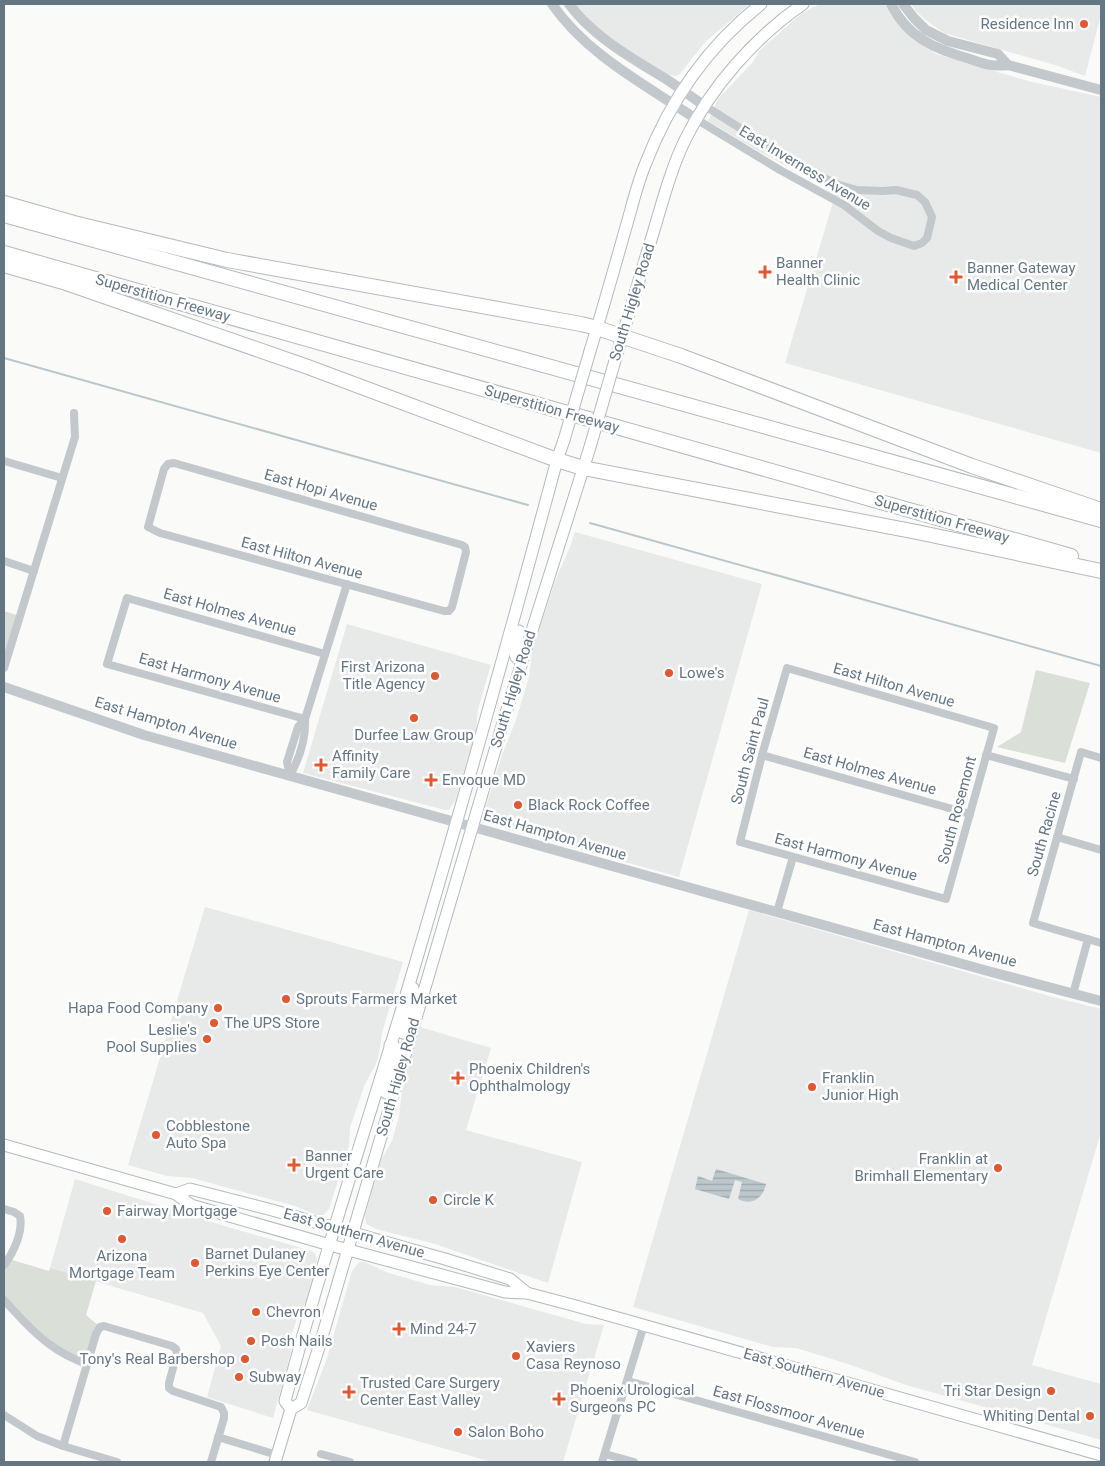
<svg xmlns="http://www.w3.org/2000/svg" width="1105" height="1466" font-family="Roboto,sans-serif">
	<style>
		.built { fill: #e8e9e9 }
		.park { fill: #dadfd7 }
		.water { fill: url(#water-rules) }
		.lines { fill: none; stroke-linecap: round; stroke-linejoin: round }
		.stream { stroke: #bbc7cb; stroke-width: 2 }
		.secondary-casing { stroke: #b3babf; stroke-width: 13 }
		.motorway-casing { stroke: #b4b9bd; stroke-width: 16 }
		.minor { stroke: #c3c8cc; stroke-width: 8 }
		.tertiary { stroke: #c3c8cc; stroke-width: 10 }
		.secondary { stroke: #fff; stroke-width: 11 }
		.motorway { stroke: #fff; stroke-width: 14 }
		.secondary-bridge-casing { stroke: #b3babf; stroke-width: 13; stroke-linecap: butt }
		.secondary-bridge { stroke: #fff; stroke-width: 11 }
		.poi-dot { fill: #e4572e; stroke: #fff; stroke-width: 2 }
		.labels { text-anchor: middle; stroke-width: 5; stroke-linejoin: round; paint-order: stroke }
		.poi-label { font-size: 15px; fill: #657683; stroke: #fff; text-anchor: start }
		.street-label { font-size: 15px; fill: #657683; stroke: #fff }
	</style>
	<defs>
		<pattern id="water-rules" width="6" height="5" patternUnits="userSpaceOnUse" patternTransform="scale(1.25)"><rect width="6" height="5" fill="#bbc7cb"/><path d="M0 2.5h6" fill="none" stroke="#9ca6aa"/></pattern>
	</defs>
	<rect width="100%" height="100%" fill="#fafaf8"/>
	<g class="built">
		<polygon points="575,4 750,4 705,42 679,75 675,76 666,74 611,39 592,23"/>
		<polygon points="820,4 885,4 893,17 914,40 936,54 1028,81 1101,97 1101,453 785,363 836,192 758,151 708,121 718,99 753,62 760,50 802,13"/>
		<polygon points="911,4 1101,4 1101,15 1085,76 1058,66 944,33 927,21 917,12"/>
		<polygon points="575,532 762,584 679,877 567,846 533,835 490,822 485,815 485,809 502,755 516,720 529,677 532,652 555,581 570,547"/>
		<polygon points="347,624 491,665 478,709 476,731 455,801 449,810 445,810 303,773"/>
		<polygon points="205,907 403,962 382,1033 379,1055 375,1066 365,1084 350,1127 349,1146 329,1209 323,1215 316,1215 295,1206 192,1178 167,1176 128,1165"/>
		<polygon points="749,910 1053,997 1101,1009 1101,1132 1032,1365 1101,1384 1101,1440 906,1385 851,1365 796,1348 773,1347 633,1307"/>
		<polygon points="420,1027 491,1048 466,1130 582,1162 548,1283 435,1244 376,1229 366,1224 365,1215 380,1162 392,1141 399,1116 402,1091"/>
		<polygon points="75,1179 228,1227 309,1250 315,1253 317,1260 306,1302 297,1318 291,1337 291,1352 273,1418 207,1397 221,1346 203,1313 50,1268"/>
		<polygon points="359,1262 365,1262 386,1272 430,1285 455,1287 586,1324 604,1325 563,1462 492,1462 307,1410 327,1358 352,1271"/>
	</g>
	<g class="park">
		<polygon points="4,611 20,616 4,668"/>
		<polygon points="1036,670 1090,683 1065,763 997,747 1021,732"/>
		<polygon points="9,1259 49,1271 50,1268 96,1281 86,1315 100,1327 87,1364 47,1343 4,1300 4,1265"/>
	</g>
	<path class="water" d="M716,1169L766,1184C763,1199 751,1206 738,1199L742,1182L735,1180L729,1199L695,1189L698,1176L712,1181Z"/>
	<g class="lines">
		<g class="stream">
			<polyline points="4,358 528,505"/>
			<polyline points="590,523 1101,666"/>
		</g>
		<defs>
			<g id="secondary">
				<path d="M590,351C602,312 613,273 624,234C631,211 636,187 645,165C669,102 708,46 761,4"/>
				<path d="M616,357C629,315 641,273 654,230C663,200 671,169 685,140C711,87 754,38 803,4"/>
				<polyline points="519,631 515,654 516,657 522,662"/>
				<polyline points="403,1033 414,993 413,988"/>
				<polyline points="386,1093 396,1053 394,1046 390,1045"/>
				<polyline points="4,1145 176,1194 191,1205 330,1245 505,1292 527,1293 576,1306 1101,1455"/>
				<polyline points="176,1194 190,1189 272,1210 445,1259 510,1279 527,1293"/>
				<path d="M291,1409L285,1401C320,1268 363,1137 403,1005C457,824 508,642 557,460L564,440"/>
				<polyline points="275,1462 291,1409 301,1403 320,1344 505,716 590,447"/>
			</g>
			<g id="motorway">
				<polyline points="4,203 74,223 227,260 581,324 597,328 681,356 972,466 1101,510"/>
				<polyline points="4,215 1101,520"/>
				<polyline points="4,253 1071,556"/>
				<polyline points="4,265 63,282 308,367 557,460 583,468 917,532 1101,571"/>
			</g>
		</defs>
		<use href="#secondary" class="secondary-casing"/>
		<use href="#motorway" class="motorway-casing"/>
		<g class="minor">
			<polyline points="696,119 780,170 844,205 878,231 891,238 914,246 922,243 927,238 932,217 925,202 917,195 896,190 883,191 857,190 836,184 797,164 705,106"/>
			<polyline points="4,461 62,478"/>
			<polygon points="174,463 462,545 465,547 466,552 452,607 449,611 444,611 160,533 148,527 164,469 168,464"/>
			<polyline points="4,561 34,571"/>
			<polyline points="4,668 75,437 74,413"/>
			<polygon points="787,668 994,728 946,899 740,842 762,755"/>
			<polyline points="305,719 107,664 127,598 325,654"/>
			<polyline points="762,755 970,814"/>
			<polyline points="986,755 1074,779"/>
			<polyline points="1101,758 1081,752 1033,923 1101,943"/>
			<path d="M290,775C299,759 306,738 305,719L347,584"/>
			<polyline points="290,775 287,762 298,727 305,719"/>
			<polyline points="1057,837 1101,850"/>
			<polyline points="777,912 793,857"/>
			<polyline points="1073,994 1088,939"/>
			<path d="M4,1209L14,1212L20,1216C23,1232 14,1252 4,1265"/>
			<path d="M4,1300C18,1315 32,1332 49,1344C61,1353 73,1359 87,1364"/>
			<polyline points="628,1381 915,1462"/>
			<polyline points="4,1415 37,1436 63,1446 117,1462"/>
			<polyline points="218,1437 277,1455"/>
			<polyline points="63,1446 96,1334 100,1327 104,1326 172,1346 176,1349 177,1353 169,1383 169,1388 173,1391 221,1407 224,1413 224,1418 211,1462"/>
			<polyline points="321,1454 350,1462"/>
			<polyline points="605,1454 634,1462"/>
			<polyline points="602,1462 644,1325"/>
		</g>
		<g class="tertiary">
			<path d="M552,4C587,55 646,85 696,119"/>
			<path d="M569,4C594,38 634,59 669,81C681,89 693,98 705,106"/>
			<path d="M891,4C908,38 935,49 970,59C985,64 992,67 1008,65L1101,90"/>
			<polyline points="903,4 914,18 926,30 948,41 998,54 1008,65"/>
			<polyline points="4,687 144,735 984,970 1101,1001"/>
		</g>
		<use href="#secondary" class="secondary"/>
		<use href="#motorway" class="motorway"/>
		<defs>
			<g id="secondary-bridge">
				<polyline points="564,440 590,351"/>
				<polyline points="590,447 616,357"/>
			</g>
		</defs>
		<use href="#secondary-bridge" class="secondary-bridge-casing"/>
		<use href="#secondary-bridge" class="secondary-bridge"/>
	</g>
	<g class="poi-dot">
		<circle cx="1084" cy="24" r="5"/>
		<path d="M762.5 264.5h5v5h5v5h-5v5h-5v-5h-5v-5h5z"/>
		<path d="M953.5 269.5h5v5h5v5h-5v5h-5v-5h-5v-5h5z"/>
		<circle cx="669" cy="673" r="5"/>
		<circle cx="435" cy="676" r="5"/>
		<circle cx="414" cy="718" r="5"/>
		<path d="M318.5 757.5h5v5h5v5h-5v5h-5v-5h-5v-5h5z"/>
		<path d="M428.5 772.5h5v5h5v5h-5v5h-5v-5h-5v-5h5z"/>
		<circle cx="518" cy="805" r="5"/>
		<circle cx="286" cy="999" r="5"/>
		<circle cx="218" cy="1008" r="5"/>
		<circle cx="214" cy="1023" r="5"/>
		<circle cx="207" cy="1039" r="5"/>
		<path d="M455.5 1070.5h5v5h5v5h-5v5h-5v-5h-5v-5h5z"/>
		<circle cx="812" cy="1087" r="5"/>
		<circle cx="156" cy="1135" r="5"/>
		<path d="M291.5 1157.5h5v5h5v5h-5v5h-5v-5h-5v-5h5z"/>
		<circle cx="998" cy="1168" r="5"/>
		<circle cx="433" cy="1200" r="5"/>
		<circle cx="107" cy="1211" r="5"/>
		<circle cx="122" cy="1239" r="5"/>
		<circle cx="195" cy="1263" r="5"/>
		<circle cx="256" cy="1312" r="5"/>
		<path d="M396.5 1321.5h5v5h5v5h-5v5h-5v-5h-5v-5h5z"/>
		<circle cx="251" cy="1341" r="5"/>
		<circle cx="516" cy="1356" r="5"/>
		<circle cx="245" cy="1359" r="5"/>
		<circle cx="239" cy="1377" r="5"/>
		<circle cx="1051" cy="1391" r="5"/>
		<path d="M346.5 1384.5h5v5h5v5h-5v5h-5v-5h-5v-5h5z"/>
		<path d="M556.5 1391.5h5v5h5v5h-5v5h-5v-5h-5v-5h5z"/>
		<circle cx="1090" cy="1416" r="5"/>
		<circle cx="458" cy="1432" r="5"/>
	</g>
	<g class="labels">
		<g class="poi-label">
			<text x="1074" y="29" text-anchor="end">Residence Inn</text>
			<text x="776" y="268">Banner<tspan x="776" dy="17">Health Clinic</tspan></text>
			<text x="967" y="273">Banner Gateway<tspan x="967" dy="17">Medical Center</tspan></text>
			<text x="425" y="672" text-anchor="end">First Arizona<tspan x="425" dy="17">Title Agency</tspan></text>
			<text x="679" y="678">Lowe's</text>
			<text x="414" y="740" text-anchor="middle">Durfee Law Group</text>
			<text x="332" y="761">Affinity<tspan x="332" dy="17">Family Care</tspan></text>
			<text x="442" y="785">Envoque MD</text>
			<text x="528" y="810">Black Rock Coffee</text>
			<text x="296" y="1004">Sprouts Farmers Market</text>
			<text x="208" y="1013" text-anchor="end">Hapa Food Company</text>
			<text x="224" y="1028">The UPS Store</text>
			<text x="197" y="1035" text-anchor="end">Leslie's<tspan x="197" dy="17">Pool Supplies</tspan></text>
			<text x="469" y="1074">Phoenix Children's<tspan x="469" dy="17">Ophthalmology</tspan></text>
			<text x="822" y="1083">Franklin<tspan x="822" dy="17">Junior High</tspan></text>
			<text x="166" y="1131">Cobblestone<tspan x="166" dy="17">Auto Spa</tspan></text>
			<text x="305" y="1161">Banner<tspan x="305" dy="17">Urgent Care</tspan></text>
			<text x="988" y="1164" text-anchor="end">Franklin at<tspan x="988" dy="17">Brimhall Elementary</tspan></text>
			<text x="443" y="1205">Circle K</text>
			<text x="117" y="1216">Fairway Mortgage</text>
			<text x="205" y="1259">Barnet Dulaney<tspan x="205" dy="17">Perkins Eye Center</tspan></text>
			<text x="122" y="1261" text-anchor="middle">Arizona<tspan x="122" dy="17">Mortgage Team</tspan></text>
			<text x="266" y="1317">Chevron</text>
			<text x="410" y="1334">Mind 24-7</text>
			<text x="261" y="1346">Posh Nails</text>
			<text x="526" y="1352">Xaviers<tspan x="526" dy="17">Casa Reynoso</tspan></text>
			<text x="235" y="1364" text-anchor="end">Tony's Real Barbershop</text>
			<text x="249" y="1382">Subway</text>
			<text x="360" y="1388">Trusted Care Surgery<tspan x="360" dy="17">Center East Valley</tspan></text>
			<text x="570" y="1395">Phoenix Urological<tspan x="570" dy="17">Surgeons PC</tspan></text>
			<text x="1041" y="1396" text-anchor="end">Tri Star Design</text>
			<text x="1080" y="1421" text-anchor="end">Whiting Dental</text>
			<text x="468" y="1437">Salon Boho</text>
		</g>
		<g class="street-label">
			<text transform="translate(805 168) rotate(31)" y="5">East Inverness Avenue</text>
			<text transform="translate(163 298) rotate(16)" y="5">Superstition Freeway</text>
			<text transform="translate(632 302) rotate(-73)" y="5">South Higley Road</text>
			<text transform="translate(552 409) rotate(16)" y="5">Superstition Freeway</text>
			<text transform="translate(321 490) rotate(16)" y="5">East Hopi Avenue</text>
			<text transform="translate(942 519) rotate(16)" y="5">Superstition Freeway</text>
			<text transform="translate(302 558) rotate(15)" y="5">East Hilton Avenue</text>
			<text transform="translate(230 612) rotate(16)" y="5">East Holmes Avenue</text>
			<text transform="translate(210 678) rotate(16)" y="5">East Harmony Avenue</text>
			<text transform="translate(894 685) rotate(16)" y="5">East Hilton Avenue</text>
			<text transform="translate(513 689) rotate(-73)" y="5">South Higley Road</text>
			<text transform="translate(166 723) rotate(17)" y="5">East Hampton Avenue</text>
			<text transform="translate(750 751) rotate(-75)" y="5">South Saint Paul</text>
			<text transform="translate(870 771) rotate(16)" y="5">East Holmes Avenue</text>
			<text transform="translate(957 810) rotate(-75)" y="5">South Rosemont</text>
			<text transform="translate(1044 834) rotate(-74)" y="5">South Racine</text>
			<text transform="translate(555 835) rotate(16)" y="5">East Hampton Avenue</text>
			<text transform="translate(846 857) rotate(15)" y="5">East Harmony Avenue</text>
			<text transform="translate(945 943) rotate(15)" y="5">East Hampton Avenue</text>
			<text transform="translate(398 1077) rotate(-74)" y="5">South Higley Road</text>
			<text transform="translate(354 1233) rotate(16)" y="5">East Southern Avenue</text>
			<text transform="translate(814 1373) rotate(16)" y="5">East Southern Avenue</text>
			<text transform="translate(789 1412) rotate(16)" y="5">East Flossmoor Avenue</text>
		</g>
	</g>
	<rect width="1105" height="1466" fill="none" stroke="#657683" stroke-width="10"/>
</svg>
